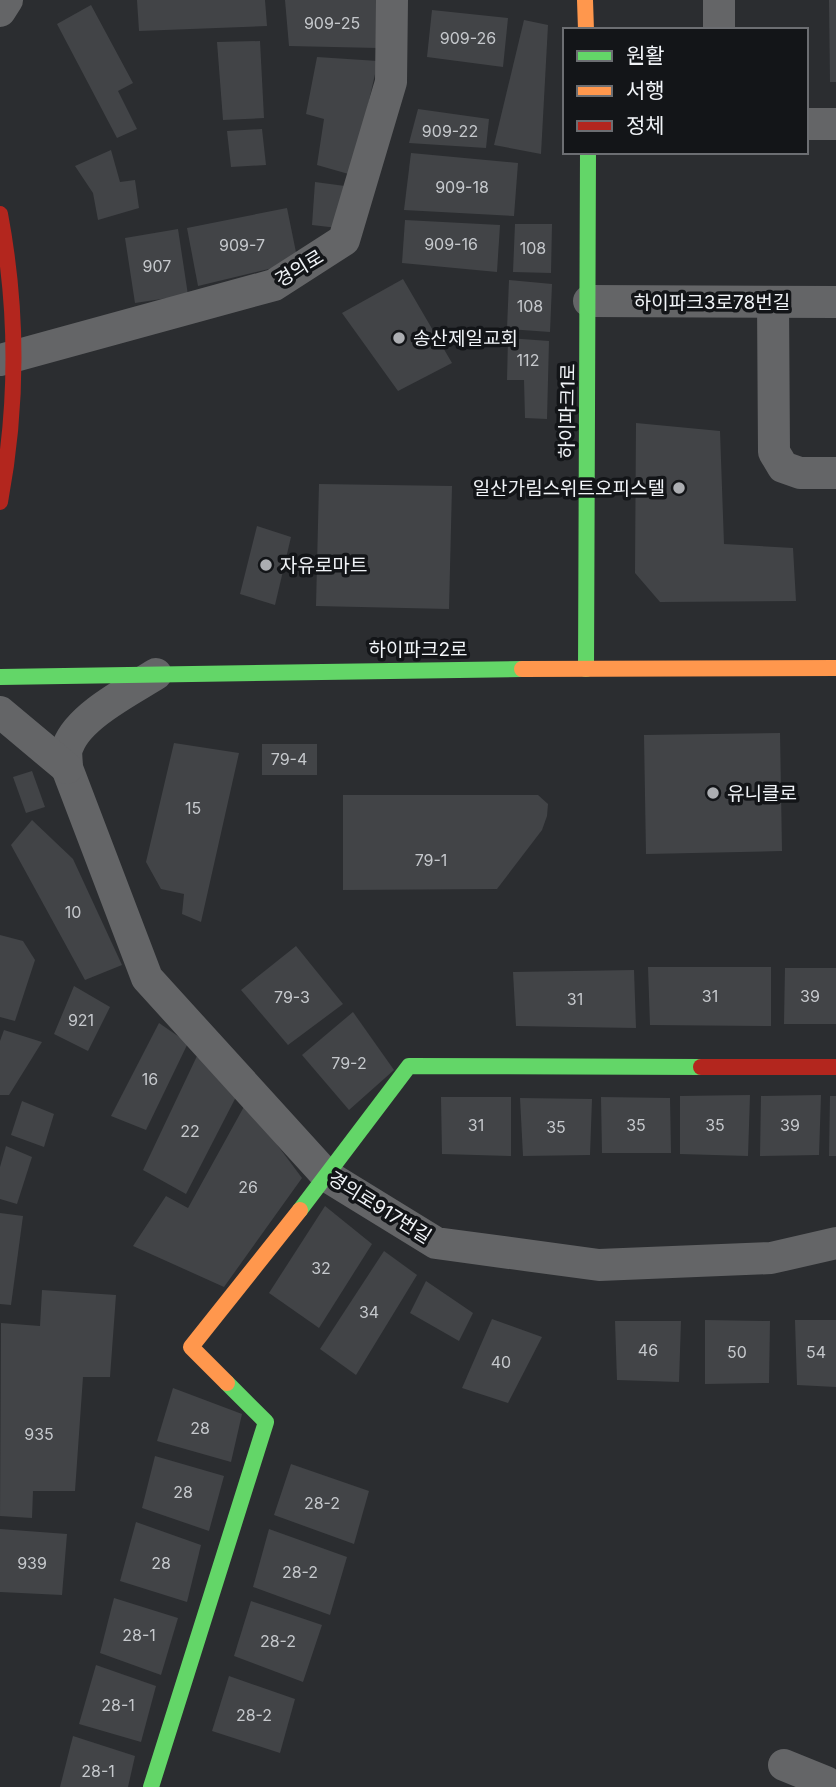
<svg xmlns="http://www.w3.org/2000/svg" width="836" height="1787" font-family="Inter,'Noto Sans KR',sans-serif">
	<style>
		.building { fill: #424447 }
		.lines { fill: none; stroke-linecap: round; stroke-linejoin: round }
		.street { stroke: #646567; stroke-width: 32 }
		.fast { stroke: #63d668; stroke-width: 16 }
		.slow { stroke: #ff974d; stroke-width: 16 }
		.jam { stroke: #b3261e; stroke-width: 16 }
		.poi-dot { fill: #acaeb2; stroke: #131518; stroke-width: 2.5 }
		.labels { text-anchor: middle; stroke-width: 7; stroke-linejoin: round; paint-order: stroke }
		.number-label { font-size: 16px; fill: #c5c8cc }
		.street-label { font-size: 19px; fill: #f1f4f8; stroke: #131518 }
		.poi-label { font-size: 19px; fill: #f1f4f8; stroke: #131518; text-anchor: start }
	</style>
	<rect width="100%" height="100%" fill="#2b2d30"/>
	<g class="building">
		<polygon points="137,0 265,0 267,26 139,31"/>
		<polygon points="285,0 379,0 378,48 289,46"/>
		<polygon points="829,0 836,0 836,82 830,82"/>
		<polygon points="91,5 133,83 118,91 137,129 117,138 57,24"/>
		<polygon points="432,10 508,18 503,67 427,57"/>
		<polygon points="524,20 548,25 541,154 494,145"/>
		<polygon points="260,41 264,118 223,120 217,42"/>
		<polygon points="317,57 378,61 352,175 317,165 324,119 306,114"/>
		<polygon points="418,109 489,119 486,148 409,143"/>
		<polygon points="262,129 266,165 231,167 227,131"/>
		<polygon points="111,150 120,182 135,180 139,208 98,220 93,193 75,166"/>
		<polygon points="411,153 518,163 514,216 404,210"/>
		<polygon points="315,182 345,186 338,228 312,225"/>
		<polygon points="287,208 298,262 198,286 187,228"/>
		<polygon points="405,220 500,225 497,272 402,263"/>
		<polygon points="515,224 552,224 551,273 513,272"/>
		<polygon points="178,229 188,295 135,303 125,238"/>
		<polygon points="403,279 452,363 398,391 342,313"/>
		<polygon points="509,280 552,284 550,332 507,329"/>
		<polygon points="508,338 549,341 547,419 525,418 524,380 507,380"/>
		<polygon points="636,423 720,431 724,544 793,548 796,601 660,602 635,573"/>
		<polygon points="319,484 452,486 449,609 316,606"/>
		<polygon points="257,526 291,537 275,605 240,594"/>
		<polygon points="780,733 782,851 646,854 644,735"/>
		<polygon points="174,743 239,753 201,922 182,914 184,894 161,889 146,862"/>
		<rect x="262" y="744" width="55" height="31"/>
		<polygon points="32,771 45,807 26,813 13,777"/>
		<polygon points="343,795 538,795 548,804 547,816 542,830 497,889 343,890"/>
		<polygon points="32,820 73,859 122,965 85,980 11,845"/>
		<polygon points="0,935 23,941 35,960 15,1021 0,1017"/>
		<polygon points="296,946 343,1004 288,1045 241,990"/>
		<polygon points="648,967 771,967 771,1026 650,1025"/>
		<polygon points="785,968 836,968 836,1024 784,1024"/>
		<polygon points="634,970 636,1028 516,1026 513,972"/>
		<polygon points="74,986 110,1007 88,1051 54,1034"/>
		<polygon points="353,1012 394,1070 349,1110 302,1055"/>
		<polygon points="159,1023 188,1043 146,1130 111,1116"/>
		<polygon points="4,1030 42,1042 9,1095 0,1095 0,1041"/>
		<polygon points="197,1056 238,1093 186,1194 143,1170"/>
		<polygon points="750,1095 748,1156 680,1154 680,1096"/>
		<polygon points="821,1095 819,1155 760,1156 761,1096"/>
		<polygon points="830,1096 836,1096 836,1156 829,1156"/>
		<polygon points="441,1097 511,1097 511,1156 442,1154"/>
		<polygon points="601,1097 670,1098 671,1153 602,1153"/>
		<polygon points="520,1098 592,1099 590,1155 523,1156"/>
		<polygon points="22,1101 54,1114 44,1147 11,1135"/>
		<polygon points="246,1103 302,1178 224,1287 133,1246 166,1196 188,1208"/>
		<polygon points="6,1146 32,1157 17,1204 0,1199 0,1167"/>
		<polygon points="325,1206 372,1244 319,1328 269,1293"/>
		<polygon points="0,1213 23,1216 11,1305 0,1304"/>
		<polygon points="384,1251 417,1275 356,1375 320,1349"/>
		<polygon points="426,1281 473,1313 459,1341 410,1313"/>
		<polygon points="42,1290 116,1295 110,1377 83,1377 75,1491 33,1491 32,1518 0,1516 1,1323 40,1326"/>
		<polygon points="492,1319 542,1337 508,1403 462,1388"/>
		<polygon points="705,1320 770,1321 769,1383 705,1384"/>
		<polygon points="795,1320 836,1320 836,1387 797,1385"/>
		<polygon points="615,1321 681,1321 679,1382 617,1380"/>
		<polygon points="173,1388 242,1414 231,1462 157,1441"/>
		<polygon points="155,1456 224,1476 209,1531 142,1508"/>
		<polygon points="291,1464 369,1491 354,1544 274,1515"/>
		<polygon points="136,1522 201,1545 187,1602 120,1581"/>
		<polygon points="0,1529 67,1534 62,1595 0,1592"/>
		<polygon points="269,1529 347,1557 330,1615 253,1587"/>
		<polygon points="114,1598 178,1618 161,1675 100,1653"/>
		<polygon points="251,1601 322,1625 303,1682 234,1656"/>
		<polygon points="96,1665 156,1686 141,1742 79,1724"/>
		<polygon points="229,1676 295,1699 280,1753 212,1731"/>
		<polygon points="73,1736 135,1756 128,1787 60,1787"/>
	</g>
	<g class="lines">
		<g class="street">
			<polyline points="0,11 7,0"/>
			<polyline points="719,30 719,0"/>
			<polyline points="806,124 836,124"/>
			<polyline points="589,301 836,302"/>
			<polyline points="773,302 774,452 783,467 800,473 836,473"/>
			<polyline points="0,360 274,285 344,240 391,82 392,0"/>
			<path d="M156,674C129,691 79,716 68,746C65,752 67,761 67,768L147,978L327,1176L436,1243L599,1265L771,1258L836,1243"/>
			<polyline points="0,712 67,768"/>
			<polyline points="784,1765 826,1782 828,1787"/>
		</g>
		<g class="fast">
			<polyline points="586,669 588,152"/>
			<polyline points="0,677 522,669"/>
			<polyline points="300,1210 409,1066 701,1067"/>
			<polyline points="151,1787 266,1422 227,1383"/>
		</g>
		<g class="slow">
			<polyline points="585,0 586,30"/>
			<polyline points="522,669 836,668"/>
			<polyline points="227,1383 191,1347 300,1210"/>
		</g>
		<g class="jam">
			<path d="M0,214C18,310 18,406 0,502"/>
			<polyline points="701,1067 836,1067"/>
		</g>
	</g>
	<g class="poi-dot">
		<circle cx="399" cy="338" r="7"/>
		<circle cx="679" cy="488" r="7"/>
		<circle cx="266" cy="565" r="7"/>
		<circle cx="713" cy="793" r="7"/>
	</g>
	<g class="labels">
		<g class="number-label">
			<text x="332" y="29">909-25</text>
			<text x="468" y="44">909-26</text>
			<text x="450" y="137">909-22</text>
			<text x="462" y="193">909-18</text>
			<text x="451" y="250">909-16</text>
			<text x="242" y="251">909-7</text>
			<text x="533" y="254">108</text>
			<text x="157" y="272">907</text>
			<text x="530" y="312">108</text>
			<text x="528" y="366">112</text>
			<text x="289" y="765">79-4</text>
			<text x="193" y="814">15</text>
			<text x="431" y="866">79-1</text>
			<text x="73" y="918">10</text>
			<text x="710" y="1002">31</text>
			<text x="810" y="1002">39</text>
			<text x="292" y="1003">79-3</text>
			<text x="575" y="1005">31</text>
			<text x="81" y="1026">921</text>
			<text x="349" y="1069">79-2</text>
			<text x="150" y="1085">16</text>
			<text x="476" y="1131">31</text>
			<text x="636" y="1131">35</text>
			<text x="715" y="1131">35</text>
			<text x="790" y="1131">39</text>
			<text x="556" y="1133">35</text>
			<text x="190" y="1137">22</text>
			<text x="248" y="1193">26</text>
			<text x="321" y="1274">32</text>
			<text x="369" y="1318">34</text>
			<text x="648" y="1356">46</text>
			<text x="737" y="1358">50</text>
			<text x="816" y="1358">54</text>
			<text x="501" y="1368">40</text>
			<text x="200" y="1434">28</text>
			<text x="39" y="1440">935</text>
			<text x="183" y="1498">28</text>
			<text x="322" y="1509">28-2</text>
			<text x="32" y="1569">939</text>
			<text x="161" y="1569">28</text>
			<text x="300" y="1578">28-2</text>
			<text x="139" y="1641">28-1</text>
			<text x="278" y="1647">28-2</text>
			<text x="118" y="1711">28-1</text>
			<text x="254" y="1721">28-2</text>
			<text x="98" y="1777">28-1</text>
		</g>
		<g class="street-label">
			<text transform="translate(299 268) rotate(-31)" y="7">경의로</text>
			<text x="712" y="309">하이파크3로78번길</text>
			<text transform="translate(567 411) rotate(-89)" y="7">하이파크1로</text>
			<text x="418" y="656">하이파크2로</text>
			<text transform="translate(380 1207) rotate(32)" y="7">경의로917번길</text>
		</g>
		<g class="poi-label">
			<text x="413" y="345">송산제일교회</text>
			<text x="665" y="495" text-anchor="end">일산가림스위트오피스텔</text>
			<text x="280" y="572">자유로마트</text>
			<text x="727" y="800">유니클로</text>
		</g>
	</g>
	<rect x="563" y="28" width="245" height="126" fill="#131518" stroke="#6c6e72" stroke-width="2"/>
	<rect x="577" y="51" width="35" height="10" fill="#63d668" stroke="#6c6e72" stroke-width="2"/>
	<text x="626" y="63" font-size="21" fill="#f1f4f8">원활</text>
	<rect x="577" y="86" width="35" height="10" fill="#ff974d" stroke="#6c6e72" stroke-width="2"/>
	<text x="626" y="98" font-size="21" fill="#f1f4f8">서행</text>
	<rect x="577" y="121" width="35" height="10" fill="#b3261e" stroke="#6c6e72" stroke-width="2"/>
	<text x="626" y="133" font-size="21" fill="#f1f4f8">정체</text>
</svg>
